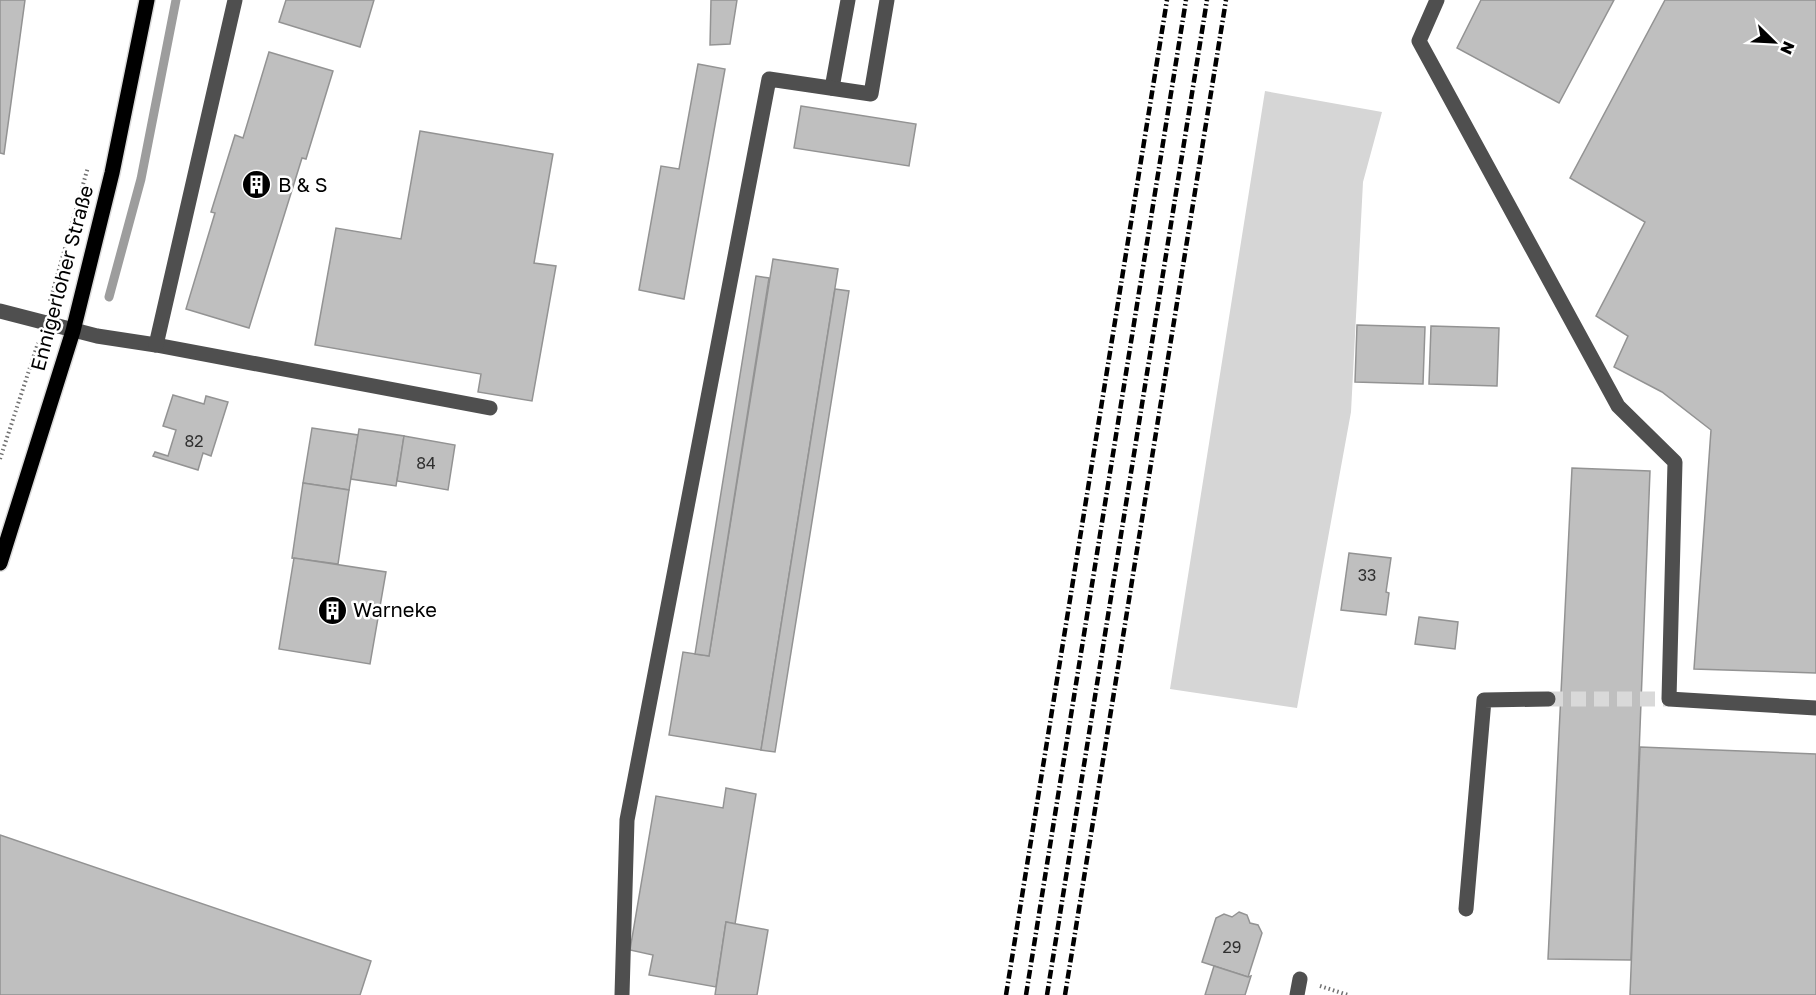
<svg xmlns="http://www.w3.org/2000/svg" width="1816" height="995" font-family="'Golos Text',sans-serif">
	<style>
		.green { fill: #d6d6d6 }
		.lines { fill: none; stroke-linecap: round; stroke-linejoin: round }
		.stream { stroke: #9d9d9d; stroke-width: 9 }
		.building { fill: #bfbfbf; stroke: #939393; stroke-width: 1.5 }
		.minor-tunnel { stroke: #d9d9d9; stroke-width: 15; stroke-dasharray: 15 8; stroke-linecap: butt }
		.major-casing { stroke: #dbdbdb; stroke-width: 18 }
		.path { stroke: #717171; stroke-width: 4; stroke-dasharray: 1.5 3; stroke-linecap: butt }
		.minor { stroke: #4f4f4f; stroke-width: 15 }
		.major { stroke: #000; stroke-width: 15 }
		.rail { stroke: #000; stroke-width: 4.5; stroke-dasharray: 9 3 1.5 3; stroke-linecap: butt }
		.labels { text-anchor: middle; stroke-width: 5; stroke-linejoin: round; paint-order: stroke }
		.number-label { font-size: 16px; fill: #303030 }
		.poi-label { font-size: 20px; fill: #000; stroke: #fff; text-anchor: start }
		.street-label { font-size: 20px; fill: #000; stroke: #fff }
	</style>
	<rect width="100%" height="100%" fill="#fff"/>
	<polygon class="green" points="1265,91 1382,112 1363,182 1351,412 1297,708 1170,689"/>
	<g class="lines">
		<polyline class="stream" points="109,297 141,179 176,0"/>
	</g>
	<g class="building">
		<polygon points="0,0 25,0 4,154 0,153"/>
		<polygon points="286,0 374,0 360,47 279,22"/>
		<polygon points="711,0 737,0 730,44 710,45"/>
		<polygon points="1481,0 1614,0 1559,103 1457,48"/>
		<polygon points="1665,0 1816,0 1816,673 1694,669 1711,430 1662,392 1614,367 1628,336 1596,316 1645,222 1570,178"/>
		<polygon points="269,52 333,71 306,159 302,158 249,328 186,309 215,213 211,212 235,135 243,138"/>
		<polygon points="698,64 725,69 684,299 639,290 661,166 679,169"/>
		<polygon points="801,106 916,124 909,166 794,148"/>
		<polygon points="420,131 553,154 534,263 556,266 532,401 478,392 481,374 315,345 336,228 401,239"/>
		<polygon points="773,259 838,269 761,750 669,735 683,652 709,656"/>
		<polygon points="756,276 769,278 709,656 695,654"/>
		<polygon points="835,289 849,291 775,752 761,750"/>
		<polygon points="1357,325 1425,327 1423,384 1355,382"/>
		<polygon points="1431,326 1499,328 1497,386 1429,384"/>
		<polygon points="173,395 204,404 206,396 228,402 211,456 203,453 198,470 153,456 155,452 168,456 176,430 163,426"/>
		<polygon points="312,428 358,435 349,490 303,483"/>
		<polygon points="359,429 404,436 396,486 351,479"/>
		<polygon points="404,436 455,445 448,490 397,481"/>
		<polygon points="1572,468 1650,471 1631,960 1548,959"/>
		<polygon points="303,483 349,490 338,564 292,558"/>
		<polygon points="1349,553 1391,558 1386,592 1389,593 1386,615 1341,610"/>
		<polygon points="294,558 386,572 370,664 279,649"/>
		<polygon points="1419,617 1458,622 1455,649 1415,644"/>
		<polygon points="1640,747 1816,754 1816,995 1630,995"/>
		<polygon points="726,788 756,794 735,924 726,922 716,987 649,975 653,955 630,950 656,796 723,808"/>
		<polygon points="0,835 371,961 360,995 0,995"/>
		<polygon points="1239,912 1247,915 1250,923 1258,925 1262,933 1248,977 1202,962 1216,918 1224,914 1232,917"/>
		<polygon points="726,922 768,930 757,995 715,995"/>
		<polygon points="1214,966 1248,977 1251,976 1245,995 1205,995"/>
	</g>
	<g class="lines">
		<polyline class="minor-tunnel" points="1548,699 1669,699"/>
		<defs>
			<polyline id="major" points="0,563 73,331 112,173 147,0"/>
		</defs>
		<use href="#major" class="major-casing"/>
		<g class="path">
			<polyline points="50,301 88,167"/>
			<polyline points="0,459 38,343"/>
			<polyline points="1320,986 1348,995"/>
		</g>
		<g class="minor">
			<polyline points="1437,0 1419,41 1618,406 1675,462 1669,699 1816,708"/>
			<polyline points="832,88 848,0"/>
			<polyline points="0,311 97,336 156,345 490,408"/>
			<polyline points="156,345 235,0"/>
			<polyline points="1466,909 1484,700 1548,699"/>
			<polyline points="622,995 627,820 769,79 871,94 887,0"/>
			<polyline points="1297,995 1300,979"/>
		</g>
		<use href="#major" class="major"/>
		<g class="rail">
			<polyline points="1006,995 1167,0"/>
			<polyline points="1026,995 1186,0"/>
			<polyline points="1047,995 1207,0"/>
			<polyline points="1065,995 1226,0"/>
		</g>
	</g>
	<defs>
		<symbol id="building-disc" viewBox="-11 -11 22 22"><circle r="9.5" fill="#000" stroke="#fff"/><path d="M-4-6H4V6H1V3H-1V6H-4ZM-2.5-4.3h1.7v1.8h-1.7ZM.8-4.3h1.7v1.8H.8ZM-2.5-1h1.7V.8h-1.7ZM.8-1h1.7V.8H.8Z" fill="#fff"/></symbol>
	</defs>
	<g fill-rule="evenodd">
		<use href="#building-disc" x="240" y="168" width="33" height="33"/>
		<use href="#building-disc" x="316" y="594" width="33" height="33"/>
	</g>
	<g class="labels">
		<g class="number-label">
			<text x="194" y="447">82</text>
			<text x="426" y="469">84</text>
			<text x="1367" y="581">33</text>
			<text x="1232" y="953">29</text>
		</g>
		<g class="poi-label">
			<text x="278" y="192">B &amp; S</text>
			<text x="353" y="617">Warneke</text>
		</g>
		<g class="street-label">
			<text transform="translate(62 278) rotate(-75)" y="7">Ennigerloher Straße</text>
		</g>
	</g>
	<g transform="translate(1774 42) rotate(114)" stroke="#ffffff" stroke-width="4.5" paint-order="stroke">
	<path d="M0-4.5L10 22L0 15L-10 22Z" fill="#000000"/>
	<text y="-9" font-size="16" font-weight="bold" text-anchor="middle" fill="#000000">N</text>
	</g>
</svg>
